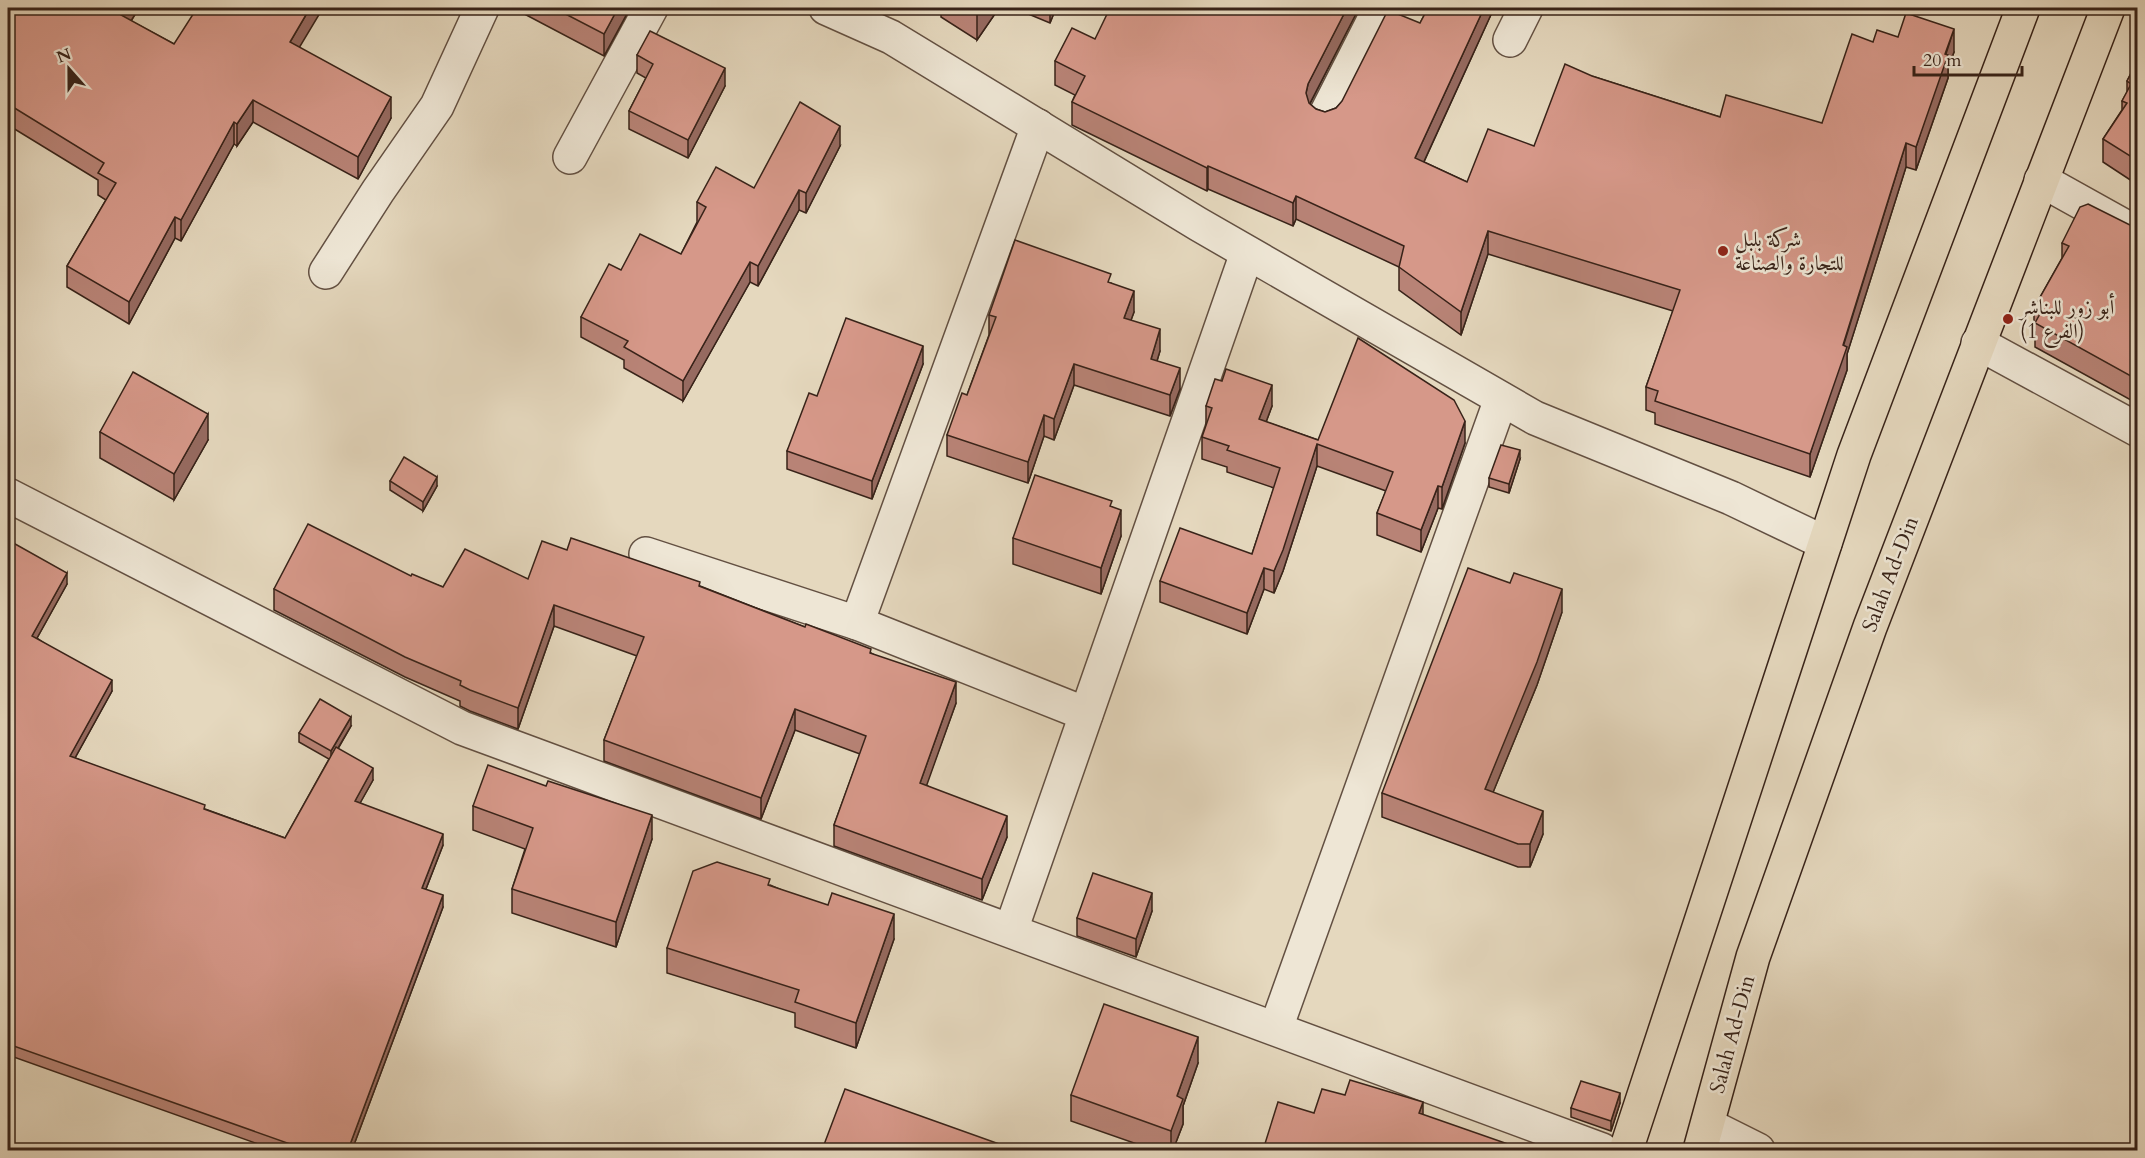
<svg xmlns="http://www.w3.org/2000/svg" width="2145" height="1158" font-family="Cardo,Amiri,serif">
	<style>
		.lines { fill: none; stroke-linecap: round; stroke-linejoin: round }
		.street-casing { stroke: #635042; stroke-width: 36 }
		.highway-casing { stroke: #382319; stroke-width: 36 }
		.street { stroke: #eee6d5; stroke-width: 33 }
		.highway { stroke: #e5d8be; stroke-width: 33 }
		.wall { fill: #b88376; stroke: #382319; stroke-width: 1.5 }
		.shaded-wall { fill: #966a60; stroke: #382319; stroke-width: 1.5 }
		.building { fill: #d69889; stroke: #382319; stroke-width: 1.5 }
		.poi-dot { fill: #8f2418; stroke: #eee6d5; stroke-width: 2 }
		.labels { text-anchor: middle; stroke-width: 5; stroke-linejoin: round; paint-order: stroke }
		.poi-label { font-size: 21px; fill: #382319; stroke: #eee6d5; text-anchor: start }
		.street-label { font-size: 21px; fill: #382319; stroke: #eee6d5 }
	</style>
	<rect width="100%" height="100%" fill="#e5d8be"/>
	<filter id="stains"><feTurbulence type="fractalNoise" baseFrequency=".00333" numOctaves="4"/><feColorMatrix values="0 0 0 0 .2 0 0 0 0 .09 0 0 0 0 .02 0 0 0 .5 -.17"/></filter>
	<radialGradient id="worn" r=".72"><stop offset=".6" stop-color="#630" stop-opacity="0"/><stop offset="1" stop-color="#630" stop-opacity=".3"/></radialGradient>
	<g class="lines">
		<defs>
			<g id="street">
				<polyline points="826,8 891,37 1198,224 1535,418 1731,498 1825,543"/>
				<polyline points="1510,40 1526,8"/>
				<polyline points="1325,116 1380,8"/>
				<polyline points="570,157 651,8"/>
				<polyline points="2041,180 2138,234"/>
				<polyline points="326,272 378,191 437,106 482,8"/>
				<polyline points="1978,343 2138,430"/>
				<polyline points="8,495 462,728 1602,1150"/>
				<polyline points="646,554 857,623 1086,714"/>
				<polyline points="857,623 1038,126"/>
				<polyline points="1011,930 1247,253"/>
				<polyline points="1276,1028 1501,399"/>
				<polyline points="1708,1125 1758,1150"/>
			</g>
			<g id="highway">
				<polyline points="1626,1150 1854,455 2023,8"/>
				<polyline points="1700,1150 1753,957 1870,627 2108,8"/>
			</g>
		</defs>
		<use href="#street" class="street-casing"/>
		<use href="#highway" class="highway-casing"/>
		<use href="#street" class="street"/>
		<use href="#highway" class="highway"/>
	</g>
	<g class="wall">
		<polygon points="8,8 139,8 131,21 174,44 299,47 391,118 358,179 253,122 237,146 234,144 181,241 175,238 129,324 67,287 67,266 106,200 98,195 98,180 8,125"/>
		<polygon points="513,8 630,8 604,56"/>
		<polygon points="941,8 999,8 977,40 941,17"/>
		<polygon points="1014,8 1056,8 1050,23"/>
		<polygon points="1359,8 1310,104 1316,109 1325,112 1336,108 1420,23 1428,8 1494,8 1424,162 1467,182 1534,146 1592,76 1720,117 1822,123 1873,42 1898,37 1954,52 1948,68 1948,78 1916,170 1906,167 1847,354 1847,370 1810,477 1655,424 1655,413 1646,410 1646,387 1673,311 1488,254 1461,335 1399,290 1399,267 1296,219 1293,226 1208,189 1207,191 1072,125 1072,102 1075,95 1055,85 1055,61 1095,39"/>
		<polygon points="2138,29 2138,185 2103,162 2103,139 2122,110 2122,101 2127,92 2127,81 2132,71 2131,70 2131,47"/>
		<polygon points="637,55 725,86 688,158 629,129 629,111 646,78 637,73"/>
		<polygon points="840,146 806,213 799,210 758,286 750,282 683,401 624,368 624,360 581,337 581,317 621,270 681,254 697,222 697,202 754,188"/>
		<polygon points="2138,186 2138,213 2135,211 2135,187"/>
		<polygon points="2138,229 2138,404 2035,347 2035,332 2034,332 2034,308 2062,258 2062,243"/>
		<polygon points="1111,283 1134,312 1131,320 1160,351 1157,361 1180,389 1170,416 1074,385 1054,440 1044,436 1028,483 947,456 947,435 967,395 989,335 989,315"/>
		<polygon points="923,364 872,499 787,469 787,451 817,396"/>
		<polygon points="1206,406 1272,406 1266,422 1318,440 1465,443 1442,509 1438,508 1421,552 1377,535 1377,513 1386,491 1317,466 1283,571 1274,593 1264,589 1247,634 1160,602 1160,581 1252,554 1274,488 1227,472 1227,467 1202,459 1202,437 1206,426"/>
		<polygon points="100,432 208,440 174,500 100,458"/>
		<polygon points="1520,459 1509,493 1489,487 1489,478"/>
		<polygon points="390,481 437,486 423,511 390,490"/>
		<polygon points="1112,507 1121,536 1101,594 1013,564 1013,538"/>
		<polygon points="8,540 67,584 37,638 112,691 75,758 205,809 285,838 329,759 299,742 299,733 351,726 338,749 373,780 360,803 443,845 426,889 443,907 352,1150 275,1150 8,1055"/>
		<polygon points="567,550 700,586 871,653 956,703 926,785 1007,837 982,900 834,846 834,825 860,754 795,730 761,819 604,761 604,740 637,656 554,626 518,729 470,711 460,706 460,701 405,677 274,610 274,589 411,576 443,587 528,579"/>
		<polygon points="1562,612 1537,685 1493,792 1543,834 1530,867 1518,867 1382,817 1382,793"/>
		<polygon points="473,806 652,839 616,947 512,913 512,889 525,849 473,830"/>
		<polygon points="770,885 894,939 856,1048 795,1027 795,1013 667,973 667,948"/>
		<polygon points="1152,911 1136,957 1077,936 1077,918"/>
		<polygon points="1198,1063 1183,1106 1183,1124 1173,1150 1154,1150 1071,1121 1071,1095"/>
		<polygon points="1620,1103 1611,1131 1571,1117 1571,1108"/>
	</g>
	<g class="shaded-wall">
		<polygon points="125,8 139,8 121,37 121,15"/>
		<polygon points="310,8 323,8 290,63 290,42"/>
		<polygon points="618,8 630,8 604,56 604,34"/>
		<polygon points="982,8 999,8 977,40 977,15"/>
		<polygon points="1050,8 1056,8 1050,23"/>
		<polygon points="1347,8 1359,8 1308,107 1306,93 1308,84"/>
		<polygon points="1484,8 1494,8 1415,181 1415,158"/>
		<polygon points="1954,29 1954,52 1948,68 1948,78 1916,170 1916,147"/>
		<polygon points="725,68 725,86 688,158 688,140"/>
		<polygon points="391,97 391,118 358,179 358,157"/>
		<polygon points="253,100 253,122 237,146 237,124"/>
		<polygon points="234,122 234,144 181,241 181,220"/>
		<polygon points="840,126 840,146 806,213 806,193"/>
		<polygon points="1906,143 1906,167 1847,354 1847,370 1810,477 1810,454"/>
		<polygon points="1208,166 1208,189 1207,191 1207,168"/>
		<polygon points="799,190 799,210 758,286 758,266"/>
		<polygon points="1296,196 1296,219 1293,226 1293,203"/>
		<polygon points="175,217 175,238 129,324 129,302"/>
		<polygon points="1488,231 1488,254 1461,335 1461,312"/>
		<polygon points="14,254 14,271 8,283 8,265"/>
		<polygon points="750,262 750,282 683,401 683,381"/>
		<polygon points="1134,291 1134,312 1124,339 1124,318"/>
		<polygon points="1160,329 1160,351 1151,380 1151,359"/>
		<polygon points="923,346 923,364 872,499 872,481"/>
		<polygon points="1074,364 1074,385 1054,440 1054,419"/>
		<polygon points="1180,368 1180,389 1170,416 1170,395"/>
		<polygon points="1272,385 1272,406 1259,441 1259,419"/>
		<polygon points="208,414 208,440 174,500 174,474"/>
		<polygon points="1044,415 1044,436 1028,483 1028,462"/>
		<polygon points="1465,421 1465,443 1442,509 1442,487"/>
		<polygon points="1317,444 1317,466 1283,571 1274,593 1274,571"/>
		<polygon points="1520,450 1520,459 1509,493 1509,484"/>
		<polygon points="437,477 437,486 423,511 423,502"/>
		<polygon points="1438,486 1438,508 1421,552 1421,530"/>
		<polygon points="1121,510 1121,536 1101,594 1101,568"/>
		<polygon points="1264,568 1264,589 1247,634 1247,613"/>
		<polygon points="67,573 67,584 32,647 32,636"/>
		<polygon points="1562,589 1562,612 1537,685 1485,812 1485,789"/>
		<polygon points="554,605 554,626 518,729 518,708"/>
		<polygon points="112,680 112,691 70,767 70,756"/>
		<polygon points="956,682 956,703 920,804 920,783"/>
		<polygon points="795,709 795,730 761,819 761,798"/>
		<polygon points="351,717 351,726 331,760 331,751"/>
		<polygon points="373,768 373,780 355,812 355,801"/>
		<polygon points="1543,811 1543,834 1530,867 1530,844"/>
		<polygon points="652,815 652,839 616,947 616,922"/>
		<polygon points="1007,816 1007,837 982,900 982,879"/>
		<polygon points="443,834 443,845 422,899 422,888"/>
		<polygon points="1152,893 1152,911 1136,957 1136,939"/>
		<polygon points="443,895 443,907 352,1150 348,1150"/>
		<polygon points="894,914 894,939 856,1048 856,1023"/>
		<polygon points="1198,1037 1198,1063 1183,1106 1183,1124 1173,1150 1171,1150 1171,1131 1177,1096"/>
		<polygon points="1620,1093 1620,1103 1611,1131 1611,1121"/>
		<polygon points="1423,1102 1423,1126 1419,1113"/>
	</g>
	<g class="building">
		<polygon points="8,8 125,8 121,15 174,44 197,8 310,8 290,42 391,97 358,157 253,100 237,124 234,122 181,220 175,217 129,302 67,266 116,183 98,173 104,163 8,104"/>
		<polygon points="554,8 618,8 604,34"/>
		<polygon points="966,8 982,8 977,15"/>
		<polygon points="1110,8 1347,8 1308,84 1306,93 1309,103 1316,109 1325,112 1336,108 1342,101 1388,10 1420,23 1428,8 1484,8 1415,158 1467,182 1488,129 1534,146 1565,64 1592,76 1720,117 1726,95 1822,123 1852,34 1873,42 1877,30 1898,37 1906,13 1954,29 1945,54 1948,55 1916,147 1906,143 1843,345 1847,347 1810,454 1655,401 1658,391 1646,387 1680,290 1488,231 1461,312 1399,267 1404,246 1296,196 1293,203 1208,166 1207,168 1072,102 1085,76 1055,61 1072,28 1095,39"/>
		<polygon points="2138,29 2138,49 2131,47"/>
		<polygon points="650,31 725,68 688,140 629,111 653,64 637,55"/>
		<polygon points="2138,61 2138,161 2103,139 2127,103 2122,101 2131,84 2127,81"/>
		<polygon points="800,102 840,126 806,193 799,190 758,266 750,262 683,381 624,347 628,341 581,317 609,264 621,270 640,234 681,254 706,207 697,202 716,167 754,188"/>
		<polygon points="2088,204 2138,229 2138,380 2035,323 2041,312 2034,308 2069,246 2062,243 2080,207"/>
		<polygon points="1015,240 1111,274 1108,282 1134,291 1124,318 1160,329 1151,359 1180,368 1170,395 1074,364 1054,419 1044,415 1028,462 947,435 962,393 967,395 996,317 989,315"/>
		<polygon points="8,250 14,254 8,265"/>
		<polygon points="846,318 923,346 872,481 787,451 809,393 817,396"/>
		<polygon points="1358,338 1454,400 1465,421 1442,487 1438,486 1421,530 1377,513 1393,472 1317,444 1283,550 1274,571 1264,568 1247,613 1160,581 1180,528 1252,554 1280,468 1227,450 1229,446 1202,437 1212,408 1206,406 1215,379 1222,381 1226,369 1272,385 1259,419 1318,440"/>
		<polygon points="133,372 208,414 174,474 100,432"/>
		<polygon points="1501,445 1520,450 1509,484 1489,478"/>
		<polygon points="404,457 437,477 423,502 390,481"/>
		<polygon points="1035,475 1112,501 1110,506 1121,510 1101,568 1013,538"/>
		<polygon points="308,524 411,576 412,574 443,587 465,549 528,579 542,541 567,550 571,538 700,582 699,586 805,627 806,624 871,649 870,653 956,682 920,783 1007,816 982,879 834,825 866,736 795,709 761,798 604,740 644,637 554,605 518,708 470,690 460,685 461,681 405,657 274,589"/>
		<polygon points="8,540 67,573 32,636 112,680 70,756 205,805 204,809 285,838 336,747 373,768 355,801 443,834 422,888 443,895 348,1150 307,1150 8,1044"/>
		<polygon points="1468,568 1510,583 1514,573 1562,589 1537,662 1485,789 1543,811 1530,844 1518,844 1382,793"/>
		<polygon points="320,699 351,717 331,751 299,733"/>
		<polygon points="488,765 546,786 548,781 652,815 616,922 512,889 533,828 473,806"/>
		<polygon points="717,862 770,879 768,885 828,905 832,893 894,914 856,1023 795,1002 799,990 667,948 693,871"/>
		<polygon points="1093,873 1152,893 1136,939 1077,918"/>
		<polygon points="1104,1004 1198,1037 1177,1096 1183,1099 1171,1131 1071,1095"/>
		<polygon points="1350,1080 1423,1102 1419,1113 1525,1150 1263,1150 1278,1102 1314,1113 1322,1089 1345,1095"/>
		<polygon points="1581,1081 1620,1093 1611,1121 1571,1108"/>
		<polygon points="845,1089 1016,1150 822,1150"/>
	</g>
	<g class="poi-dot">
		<circle cx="1723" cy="251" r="6"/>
		<circle cx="2008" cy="319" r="6"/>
	</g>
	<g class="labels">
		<g class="poi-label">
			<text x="1735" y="246">شركة بلبل<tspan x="1735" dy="24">للتجارة والصناعة</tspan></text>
			<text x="2020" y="314">أبو زور للبناشر<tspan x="2020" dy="24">(الفرع 1)</tspan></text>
		</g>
		<g class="street-label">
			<text transform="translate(1890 574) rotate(-69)" y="7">Salah Ad-Din</text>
			<text transform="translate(1732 1034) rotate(-75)" y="7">Salah Ad-Din</text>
		</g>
	</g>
	<rect width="2145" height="1158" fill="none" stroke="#e5d8be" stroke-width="30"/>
	<rect x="9" y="9" width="2127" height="1140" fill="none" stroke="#382319" stroke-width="3"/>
	<rect x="15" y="15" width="2115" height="1128" fill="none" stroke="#382319" stroke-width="1.5"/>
	<g transform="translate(69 69) rotate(339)" stroke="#eee6d5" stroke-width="4.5" paint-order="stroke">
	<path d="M0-4.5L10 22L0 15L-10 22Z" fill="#382319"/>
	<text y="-9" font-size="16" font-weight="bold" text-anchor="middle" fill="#382319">N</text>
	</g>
	<path d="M1914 66v9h108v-9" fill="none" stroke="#382319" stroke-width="3"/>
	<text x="1923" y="66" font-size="18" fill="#382319" stroke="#eee6d5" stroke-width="4.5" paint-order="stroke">20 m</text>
	<rect width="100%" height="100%" filter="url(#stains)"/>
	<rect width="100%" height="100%" fill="url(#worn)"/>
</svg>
